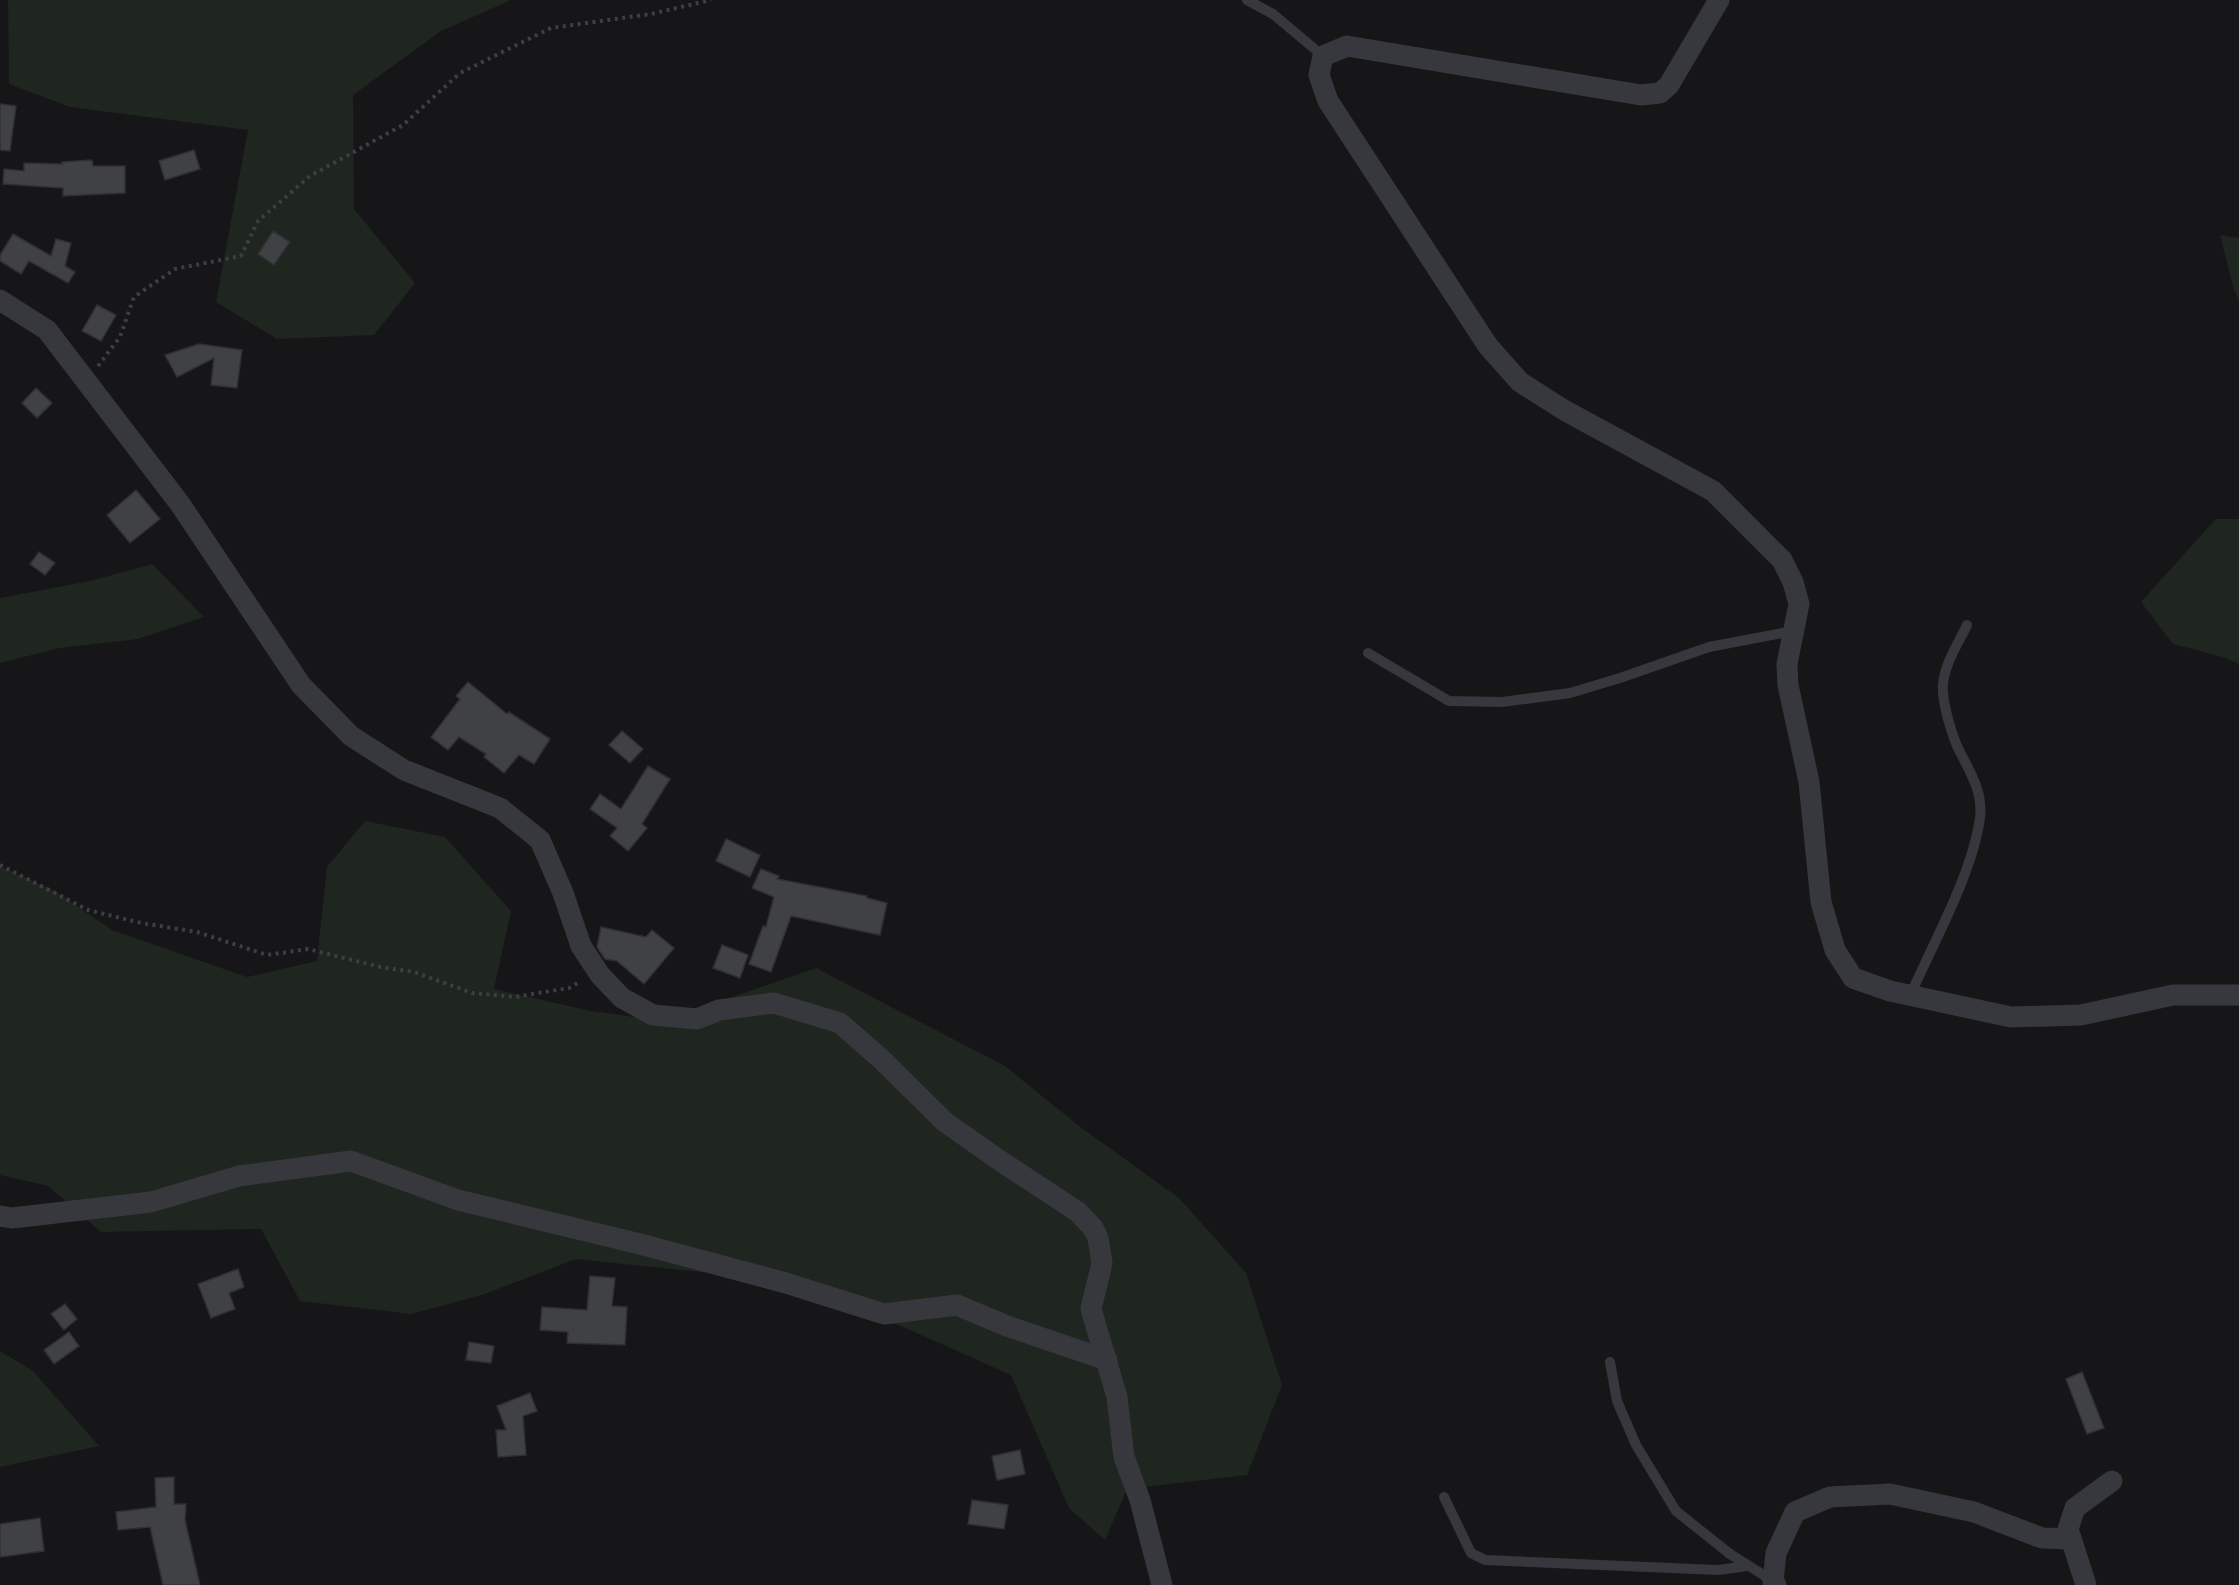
<svg xmlns="http://www.w3.org/2000/svg" width="2239" height="1585" font-family="'Roboto Condensed',sans-serif">
	<style>
		.green { fill: #1e261f }
		.building { fill: #404145; stroke: #303034; stroke-width: 1.5 }
		.lines { fill: none; stroke-linecap: round; stroke-linejoin: round }
		.path { stroke: #3d3f44; stroke-width: 4; stroke-dasharray: 3 4.5; stroke-linecap: butt }
		.lane { stroke: #37383d; stroke-width: 10 }
		.street { stroke: #37383d; stroke-width: 21 }
	</style>
	<rect width="100%" height="100%" fill="#161618"/>
	<g class="green">
		<polygon points="8,0 511,0 441,31 353,95 354,209 415,283 374,335 277,339 216,302 248,130 70,107 9,84"/>
		<polygon points="2220,235 2239,238 2239,300 2234,290"/>
		<polygon points="2216,519 2239,519 2239,664 2223,657 2173,644 2141,602"/>
		<polygon points="152,564 204,617 138,639 60,648 0,663 0,598 90,581"/>
		<polygon points="365,821 445,837 511,911 494,989 591,1011 663,1021 816,968 1005,1066 1083,1129 1179,1198 1246,1273 1282,1385 1247,1475 1127,1489 1105,1540 1069,1508 1011,1375 901,1326 835,1303 720,1274 576,1259 482,1295 411,1314 300,1301 261,1229 101,1232 48,1186 0,1175 0,866 55,891 112,930 247,977 317,961 327,867"/>
		<polygon points="0,1351 33,1371 99,1446 0,1467"/>
	</g>
	<g class="building">
		<polygon points="0,104 16,106 10,151 0,150"/>
		<polygon points="194,150 200,169 165,180 159,161"/>
		<polygon points="92,160 93,166 125,166 125,193 63,196 63,188 3,184 4,169 24,171 24,163 62,164 62,162"/>
		<polygon points="273,231 290,242 274,265 258,254"/>
		<polygon points="13,234 51,256 56,239 71,243 65,266 75,272 68,283 29,261 21,274 0,261 0,255"/>
		<polygon points="97,305 116,315 101,341 82,331"/>
		<polygon points="199,344 242,350 237,388 211,385 214,358 177,377 165,355"/>
		<polygon points="36,388 52,403 37,418 22,403"/>
		<polygon points="136,490 160,519 130,543 107,515"/>
		<polygon points="39,552 55,563 45,575 30,564"/>
		<polygon points="468,682 507,714 509,712 550,739 534,764 519,755 504,773 484,757 486,754 459,737 448,750 431,737 460,699 456,696"/>
		<polygon points="622,731 643,749 630,763 609,745"/>
		<polygon points="648,766 670,779 642,824 647,828 628,851 610,836 617,828 590,809 600,794 621,809"/>
		<polygon points="726,839 760,855 750,877 716,861"/>
		<polygon points="761,869 779,876 777,879 867,896 867,898 887,903 880,935 791,916 771,972 749,964 763,926 766,927 774,897 752,888"/>
		<polygon points="601,927 646,937 652,930 674,948 644,984 617,961 605,959 597,947"/>
		<polygon points="722,945 748,955 740,978 713,968"/>
		<polygon points="238,1269 244,1287 229,1293 235,1309 211,1318 198,1284"/>
		<polygon points="590,1276 615,1278 612,1306 627,1307 625,1345 567,1343 568,1332 540,1330 542,1307 587,1310"/>
		<polygon points="65,1304 77,1319 64,1330 51,1314"/>
		<polygon points="69,1332 79,1346 54,1364 44,1350"/>
		<polygon points="469,1342 494,1346 491,1363 466,1360"/>
		<polygon points="2082,1372 2104,1428 2087,1434 2066,1379"/>
		<polygon points="530,1393 537,1411 523,1416 526,1455 498,1457 496,1430 506,1430 497,1406"/>
		<polygon points="1020,1450 1025,1474 997,1480 992,1456"/>
		<polygon points="174,1477 174,1504 186,1504 185,1520 200,1585 163,1585 150,1527 118,1530 116,1512 156,1507 155,1478"/>
		<polygon points="972,1500 1008,1505 1004,1529 968,1524"/>
		<polygon points="40,1518 44,1551 0,1557 0,1524"/>
	</g>
	<g class="lines">
		<g class="path">
			<polyline points="98,366 120,337 134,297 175,269 241,256 258,221 310,176 403,125 460,73 551,28 651,14 711,0"/>
			<polyline points="0,865 88,910 141,923 197,932 267,955 308,949 380,967 414,972 472,993 515,997 569,988 581,981"/>
		</g>
		<g class="lane">
			<polyline points="1247,0 1273,14 1323,56"/>
			<polyline points="1368,653 1449,701 1502,702 1570,693 1620,678 1709,647 1793,631"/>
			<path d="M1910,996C1933,943 1972,875 1980,818C1983,794 1972,775 1961,754C1953,740 1941,700 1943,684C1945,663 1958,644 1967,625"/>
			<polyline points="1610,1362 1617,1401 1636,1445 1676,1511 1730,1554 1773,1581"/>
			<polyline points="1444,1497 1471,1553 1485,1560 1718,1570 1748,1566"/>
		</g>
		<g class="street">
			<polyline points="1719,0 1669,85 1660,93 1641,95 1347,46 1323,56 1319,75 1328,101 1488,346 1520,382 1564,410 1713,491 1782,560 1793,582 1799,604 1787,664 1788,685 1809,782 1821,902 1835,950 1853,978 1890,991 2011,1017 2081,1015 2173,995 2239,995"/>
			<polyline points="0,300 47,330 180,504 301,685 351,736 404,770 500,808 540,840 563,893 581,946 600,975 622,998 653,1015 697,1019 719,1010 774,1003 840,1023 880,1058 945,1122 999,1160 1078,1212 1093,1228 1098,1238 1102,1263 1091,1309 1117,1397 1124,1457 1140,1500 1162,1585"/>
			<polyline points="0,1216 12,1218 151,1202 239,1176 351,1161 458,1200 640,1244 786,1283 884,1314 957,1305 1007,1326 1107,1360"/>
			<polyline points="1776,1585 1773,1581 1776,1553 1795,1512 1830,1497 1890,1494 1974,1512 2042,1538 2071,1539"/>
			<polyline points="2086,1585 2068,1529 2075,1508 2112,1481"/>
		</g>
	</g>
</svg>
